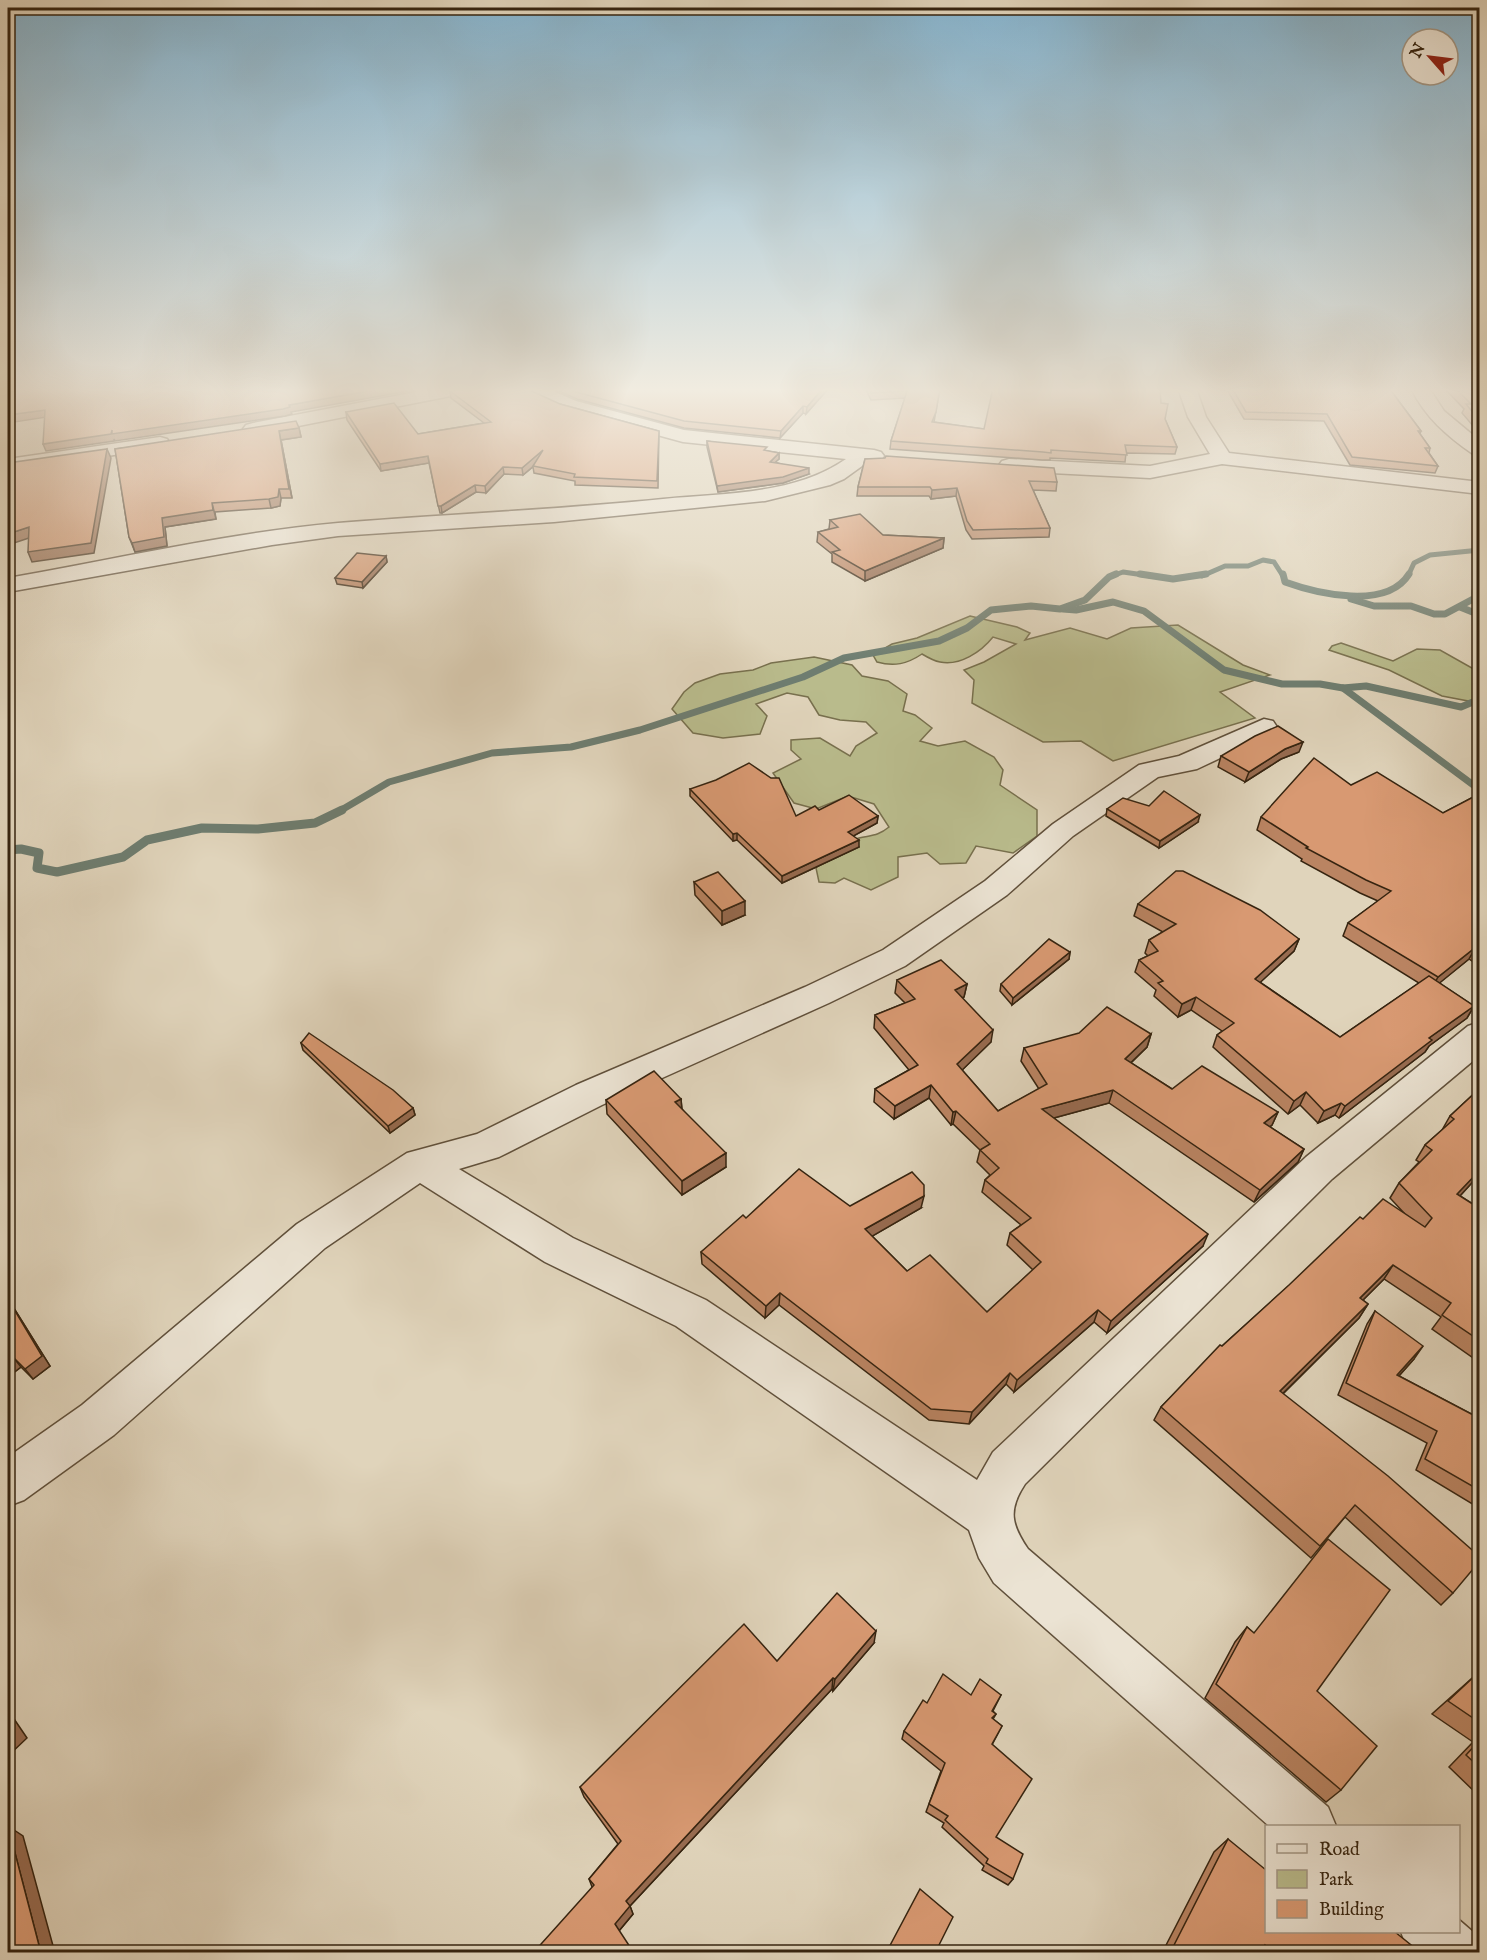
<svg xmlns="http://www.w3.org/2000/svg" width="1487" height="1960" font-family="'IM FELL English',serif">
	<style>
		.green { fill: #b9bb8c; stroke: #78704e; stroke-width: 1.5 }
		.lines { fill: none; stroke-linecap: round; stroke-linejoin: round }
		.stream-far2 { stroke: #6e7d70; stroke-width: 5 }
		.stream-far1 { stroke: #6e7d70; stroke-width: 7 }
		.stream { stroke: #6e7d70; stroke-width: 9 }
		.minor-casing { stroke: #60503b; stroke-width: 3 }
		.minor { fill: #ebe3d3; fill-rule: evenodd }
		.wall { fill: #ba8462; stroke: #362410; stroke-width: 1.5 }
		.shaded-wall { fill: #976b50; stroke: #362410; stroke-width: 1.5 }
		.building { fill: #d89972; stroke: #362410; stroke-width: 1.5 }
	</style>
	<rect width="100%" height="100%" fill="#e0d4bb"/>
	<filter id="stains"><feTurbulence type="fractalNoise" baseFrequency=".00333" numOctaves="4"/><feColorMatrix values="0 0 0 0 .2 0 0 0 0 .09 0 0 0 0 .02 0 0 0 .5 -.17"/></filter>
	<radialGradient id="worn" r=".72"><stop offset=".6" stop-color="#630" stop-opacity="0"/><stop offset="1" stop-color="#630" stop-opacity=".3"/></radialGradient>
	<g class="green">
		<path d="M970,616L1017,627L1030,633L1025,640L1070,628L1107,639L1131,628L1178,625L1243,665L1270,675L1220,692L1255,718L1113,761L1081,741L1043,742L972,703L974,680L964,670L984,662L1016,644L993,637C981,652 960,666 940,662C934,661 927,657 922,654C907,664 894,667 877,662L873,655L892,644L917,638Z"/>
		<polygon points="1341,643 1393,661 1417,649 1440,650 1479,672 1479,703 1442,696 1389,670 1329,650 1332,646"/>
		<path d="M814,657L852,665L862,676L888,681L907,694L903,711L915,715L932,728L920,741L938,746L965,741L994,757L1003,770L1000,785L1037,810V836L1013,853L976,846L966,863L940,864L927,853L898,857V877L871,890L844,878L835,883L819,882L816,868C828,853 840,843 859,838C872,835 878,836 889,827L874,804L848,796L816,809L794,803L773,773L801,759L791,750V740L820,738L850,756L856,746L877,733L866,722L840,720L819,715L808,697L787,693L756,704L767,716L760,734L723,738L693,733L672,709L684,692L695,683L720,674L753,670L771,663Z"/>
	</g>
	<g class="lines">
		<g class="stream-far2">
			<polyline points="1112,576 1123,572 1151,576"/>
			<polyline points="1202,576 1225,566 1248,566 1263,560 1274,562 1283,576"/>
			<polyline points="1408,576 1414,563 1430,555 1480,550"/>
		</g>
		<g class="stream-far1">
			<polyline points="1140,574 1173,579 1206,574"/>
			<path d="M1283,574L1285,582C1318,594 1387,610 1409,574"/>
			<polyline points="1351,599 1374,606 1411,606 1434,614 1445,614 1475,598 1475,591 1480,589"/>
			<polyline points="1460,607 1480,615"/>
			<polyline points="1063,609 1076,610 1113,602 1144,611 1224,670 1282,684 1320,684 1343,688 1366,686 1461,707 1480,699"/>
			<polyline points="1343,688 1480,790"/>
			<polyline points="338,812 389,782 492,753 571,747 640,730 803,677 844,658 939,641 967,628 991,610 1031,606 1060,609 1085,600 1109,577 1116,574"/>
		</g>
		<polyline class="stream" points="8,850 21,849 39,853 37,868 57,872 123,857 147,840 202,828 258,829 315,823 342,810"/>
		<defs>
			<g id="minor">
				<polygon points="437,388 475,388 472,392 466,393 253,435 246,433 243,429 246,425 253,423"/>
				<path d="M522,388H546L576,401L684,430L874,450L881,452L884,456L881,460L869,461L844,479L830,485L765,501L554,522L338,536L272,545L8,592V578C117,559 228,533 338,523C447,514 555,510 663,499C723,493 795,495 846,459L683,442L562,409L525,392Z"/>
				<polygon points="1178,388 1196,388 1206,417 1229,453 1480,482 1480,494 1222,464 1150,478 1009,471 1002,469 999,465 1002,461 1009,459 1150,466 1210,454 1188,417"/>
				<path d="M1411,388H1429L1444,411L1480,441V456L1473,454C1447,436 1425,417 1411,388Z"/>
				<polygon points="160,437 167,439 170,443 167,447 8,471 8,459"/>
				<path d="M1264,719L1273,721L1277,727L1273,733L1197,769L1158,777L1073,836L1007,895L905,966L829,1003L602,1105L499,1157L459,1169L573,1238L706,1300L977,1480L993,1452L1306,1157L1468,1026L1480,1022V1055L1332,1179L1025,1484C1008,1510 1011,1524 1028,1549L1328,1807L1336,1826H1269L994,1583L979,1558L969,1530L676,1326L545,1262L420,1183L325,1248L114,1435L24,1500L8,1506V1457L82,1405L297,1224L407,1153L477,1134L576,1085L805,987L883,950L985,881L1053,824L1139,765L1179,756Z"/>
				<polygon points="1458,1919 1473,1932 1480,1952 1409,1952 1401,1932 1458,1932"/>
			</g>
		</defs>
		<use href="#minor" class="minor-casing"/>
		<use href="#minor" class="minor"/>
	</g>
	<g class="wall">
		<polygon points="552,388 829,388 806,414 803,413 780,438 684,428 577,399"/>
		<polygon points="865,388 940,388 934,422 984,429 1161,403 1165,419 1177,447 1175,454 1126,453 1125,462 1050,458 1050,460 1042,460 890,449 891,441 905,398 871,400"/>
		<polygon points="1226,388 1389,388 1421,431 1420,434 1430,448 1429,453 1438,466 1435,473 1350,465 1324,421 1244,419"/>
		<polygon points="1444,388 1479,388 1479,433 1462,413 1464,409"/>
		<polygon points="450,391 560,404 659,431 658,488 575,485 575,481 534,473 533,467 523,475 504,474 486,493 476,492 442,513 440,513 429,463 381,471 347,420 346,412 418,434 484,423 451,398"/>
		<polygon points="299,428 301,437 281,440 292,498 281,498 280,506 271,508 215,512 216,519 165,527 167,546 135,552 129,537 115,449"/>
		<polygon points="707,441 779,453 779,459 775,462 809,474 783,483 718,492 707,447"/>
		<polygon points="865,459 1057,482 1056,491 1033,490 1050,528 1049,537 972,539 966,530 956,496 931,499 929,496 857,496 858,487"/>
		<polygon points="830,520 883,535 944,538 943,548 865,581 832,562 832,554 817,542 818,532 829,529"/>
		<polygon points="386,556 387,562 363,588 337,584 335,578"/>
		<polygon points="1299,752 1281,759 1245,782 1218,767 1221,756"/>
		<polygon points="1351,785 1443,813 1479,794 1479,966 1469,959 1439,983 1474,1006 1467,1018 1429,1046 1425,1052 1339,1118 1335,1115 1318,1123 1300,1105 1288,1114 1213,1047 1217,1035 1222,1031 1191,1010 1178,1017 1154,996 1156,990 1135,972 1139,960 1148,956 1145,953 1149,940 1163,932 1134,916 1138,904 1299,939 1294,951 1260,982 1340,1037 1419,983 1343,936 1348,923 1378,901 1360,893 1301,861 1302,859 1257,830 1261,817"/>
		<polygon points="690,789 796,816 819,810 878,816 877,823 853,836 859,847 782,883 737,840 733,841 690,796"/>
		<polygon points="1149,806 1198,822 1159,848 1106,816 1107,809"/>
		<polygon points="694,882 745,915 722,925 695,895"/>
		<polygon points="1070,952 1069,959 1012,1005 1000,991 1001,984"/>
		<polygon points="897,980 967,984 964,997 962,998 991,1042 962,1070 998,1111 1039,1089 1021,1061 1024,1048 1151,1034 1147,1047 1131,1063 1172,1089 1278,1112 1272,1125 1270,1127 1304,1149 1298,1162 1254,1202 1109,1103 1054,1118 1203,1246 1107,1333 1094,1322 1014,1392 1006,1384 969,1424 929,1420 779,1305 765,1318 702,1264 701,1252 746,1218 850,1206 921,1208 872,1236 907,1271 987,1312 1033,1270 1007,1245 1010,1233 1021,1225 982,1192 985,1180 990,1175 977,1162 980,1150 953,1124 951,1125 929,1098 894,1119 874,1102 875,1089 909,1070 874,1028 875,1015 905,1003 895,993"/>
		<polygon points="301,1043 413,1108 415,1115 390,1133 303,1050"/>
		<polygon points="1479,1089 1479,1175 1460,1196 1479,1208 1479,1362 1432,1329 1441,1317 1384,1279 1363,1300 1368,1304 1359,1318 1283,1394 1453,1593 1441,1605 1345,1517 1311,1558 1154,1420 1161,1407 1222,1346 1363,1219 1404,1213 1390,1198 1399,1183 1419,1162 1416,1160 1425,1145 1442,1130 1450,1116"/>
		<polygon points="681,1099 682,1109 726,1167 682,1195 607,1114 606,1100"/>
		<polygon points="8,1299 15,1310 50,1366 33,1379 21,1367 8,1377"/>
		<polygon points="1375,1311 1414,1359 1399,1376 1479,1418 1479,1508 1416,1470 1427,1443 1338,1395 1367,1324"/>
		<polygon points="1247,1627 1317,1691 1341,1790 1326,1802 1205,1698 1235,1642"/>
		<polygon points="874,1643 833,1691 832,1689 630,1906 633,1914 619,1931 592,1887 589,1879 618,1844 584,1797 580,1787 777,1661"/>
		<polygon points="1479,1672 1479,1796 1449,1767 1473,1742 1432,1714"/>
		<polygon points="971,1695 1001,1695 993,1711 996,1714 993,1719 1002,1726 992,1745 996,1837 1013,1879 1008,1885 982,1870 984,1866 942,1827 944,1823 926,1812 941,1771 902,1739 904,1731"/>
		<polygon points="1228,1839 1266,1932 1421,1953 1162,1953 1214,1852"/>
	</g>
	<g class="shaded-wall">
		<polygon points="385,388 425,388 291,412 292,414 285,416 115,441 114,439 114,441 46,451 43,444 112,430 289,405"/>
		<polygon points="823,388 829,388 806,414 807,407"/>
		<polygon points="803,406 803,413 780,438 781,431"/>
		<polygon points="45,410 47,417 8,423 8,415"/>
		<polygon points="299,428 301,437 281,440 292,498 279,431"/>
		<polygon points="107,449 111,458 94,553 32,562 28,552"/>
		<polygon points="543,450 544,457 523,475 522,468"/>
		<polygon points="779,453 779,459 770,467 770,462"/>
		<polygon points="428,456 429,463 381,471 380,464"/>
		<polygon points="503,467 504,474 486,493 485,486"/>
		<polygon points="809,468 809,474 783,483 718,492 717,486"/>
		<polygon points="475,485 476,492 442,513 441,506"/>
		<polygon points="957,488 956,496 931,499 932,490"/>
		<polygon points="279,489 281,498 280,506 271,508 269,499"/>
		<polygon points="212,503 216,519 165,527 167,546 135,552 132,543 162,518"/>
		<polygon points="29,527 32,537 8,545 8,534"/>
		<polygon points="944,538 943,548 865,581 865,571"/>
		<polygon points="386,556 387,562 363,588 362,582"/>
		<polygon points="1303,742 1299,752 1281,759 1245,782 1249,772 1285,749"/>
		<polygon points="1200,815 1198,822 1159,848 1160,841"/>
		<polygon points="878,816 877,823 848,839 848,832"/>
		<polygon points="737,833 737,840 733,841 733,834"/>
		<polygon points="859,840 859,847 782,883 782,876"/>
		<polygon points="745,901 745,915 722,925 722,911"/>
		<polygon points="1299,939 1294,951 1250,992 1255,979"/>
		<polygon points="1476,947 1469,959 1431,990 1438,977"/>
		<polygon points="1070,952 1069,959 1012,1005 1013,998"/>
		<polygon points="967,984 964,997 952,1002 955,990"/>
		<polygon points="1196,997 1191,1010 1178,1017 1182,1004"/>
		<polygon points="1474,1006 1467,1018 1429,1046 1425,1052 1339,1118 1345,1106 1429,1038"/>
		<polygon points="993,1030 991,1042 955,1077 957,1064"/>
		<polygon points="1151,1034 1147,1047 1121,1072 1125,1059"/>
		<polygon points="931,1085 929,1098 894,1119 895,1106"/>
		<polygon points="1113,1090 1109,1103 1039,1122 1042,1109"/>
		<polygon points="1306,1092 1300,1105 1288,1114 1294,1101"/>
		<polygon points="681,1099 682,1112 675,1102"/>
		<polygon points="1341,1103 1335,1115 1318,1123 1324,1111"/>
		<polygon points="413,1108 415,1115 390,1133 388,1126"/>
		<polygon points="956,1111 953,1124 951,1125 953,1112"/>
		<polygon points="1278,1112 1272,1125 1258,1135 1264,1123"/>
		<polygon points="1304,1149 1298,1162 1254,1202 1260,1190"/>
		<polygon points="726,1153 726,1167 682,1195 682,1181"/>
		<polygon points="1479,1171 1479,1175 1448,1209 1457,1194"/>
		<polygon points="924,1196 921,1208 864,1241 865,1229"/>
		<polygon points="1208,1234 1203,1246 1107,1333 1111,1321"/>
		<polygon points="1393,1265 1384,1279 1351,1312 1360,1298"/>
		<polygon points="780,1293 779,1305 765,1318 766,1306"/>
		<polygon points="8,1299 15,1310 50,1366 33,1379 25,1369"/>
		<polygon points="1368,1304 1359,1318 1271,1405 1280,1391"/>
		<polygon points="1098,1310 1094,1322 1014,1392 1017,1380"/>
		<polygon points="1423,1346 1414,1359 1388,1388 1397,1375"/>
		<polygon points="13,1357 21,1367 8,1377 8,1361"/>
		<polygon points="1010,1373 1006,1384 969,1424 972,1412"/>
		<polygon points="876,1631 874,1643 833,1691 835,1679"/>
		<polygon points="833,1678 832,1689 630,1906 633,1914 618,1932 615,1924 626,1901"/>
		<polygon points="8,1710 27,1738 8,1756"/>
		<polygon points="8,1826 23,1836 55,1953 41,1953"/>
	</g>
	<g class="building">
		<polygon points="8,388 385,388 289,405 290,407 283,409 112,434 112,430 111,434 43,444 45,410 8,415"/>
		<polygon points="467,388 525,388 560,404 659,431 657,481 574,477 575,474 533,466 543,450 522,468 503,467 485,486 475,485 441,506 438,506 428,456 380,464 346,412 394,403 418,434 491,422 450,391"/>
		<polygon points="567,388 823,388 807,407 803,406 781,431 684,421 576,392"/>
		<polygon points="869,388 940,388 936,412 932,422 984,429 993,388 1160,388 1161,403 1168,404 1165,419 1177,447 1125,445 1127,455 1051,450 1051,453 1043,452 891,441 907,391 871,393"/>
		<polygon points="1232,388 1389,388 1421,431 1418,431 1430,448 1425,448 1438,466 1352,457 1327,414 1246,412"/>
		<polygon points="1455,388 1479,388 1479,420 1466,404 1471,404"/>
		<polygon points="296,421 299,428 279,431 289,489 279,489 278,497 269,499 212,503 213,510 162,518 164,537 132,543 129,537 115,449"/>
		<polygon points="707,441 767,447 764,450 779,453 770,462 809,468 783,477 717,486"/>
		<polygon points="107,449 91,543 28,552 29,527 8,534 8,463"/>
		<polygon points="886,456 1054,468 1057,482 1029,481 1050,528 973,530 967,521 957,488 932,490 930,487 858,487 865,459 885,458"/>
		<polygon points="860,514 883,535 944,538 865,571 832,552 840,550 818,532 838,527 830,520"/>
		<polygon points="357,553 386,556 362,582 335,578"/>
		<polygon points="1278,726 1303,742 1285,749 1249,772 1221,756 1255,736"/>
		<polygon points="1314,758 1351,785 1377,772 1443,813 1479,794 1479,949 1476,947 1438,977 1348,923 1391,891 1366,880 1306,848 1308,847 1261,817"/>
		<polygon points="749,763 771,778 779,778 796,816 815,806 819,810 849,795 878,816 848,832 859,840 782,876 737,833 733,834 690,789 716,780"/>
		<polygon points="1164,791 1200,815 1160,841 1107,809 1123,798 1149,806"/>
		<polygon points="1176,871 1183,871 1260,910 1299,939 1255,979 1340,1037 1429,976 1474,1006 1429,1038 1432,1040 1345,1106 1341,1103 1324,1111 1306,1092 1294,1101 1217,1035 1234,1023 1196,997 1182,1004 1158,983 1163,981 1139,960 1158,951 1149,940 1176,924 1138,904"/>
		<polygon points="718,872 745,901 722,911 694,882"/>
		<polygon points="1049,939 1070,952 1013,998 1001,984"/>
		<polygon points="941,960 967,984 955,990 993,1030 957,1064 998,1111 1047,1084 1024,1048 1079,1033 1107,1007 1151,1034 1125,1059 1172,1089 1202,1066 1278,1112 1264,1123 1304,1149 1260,1190 1113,1090 1042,1109 1208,1234 1111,1321 1098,1310 1017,1380 1010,1373 972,1412 931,1409 780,1293 766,1306 701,1252 743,1215 746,1218 799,1169 850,1206 912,1172 924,1185 924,1196 865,1229 907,1271 930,1255 987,1312 1041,1262 1010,1233 1031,1218 985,1180 999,1168 980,1150 990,1144 956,1111 953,1112 931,1085 895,1106 875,1089 918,1065 875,1015 915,999 897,980"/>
		<polygon points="309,1033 393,1090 413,1108 388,1126 301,1043"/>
		<polygon points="654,1071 681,1099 675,1102 726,1153 682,1181 606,1100"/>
		<polygon points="1479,1089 1479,1171 1457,1194 1479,1208 1479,1340 1442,1315 1451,1303 1393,1265 1360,1298 1368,1304 1280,1391 1388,1476 1479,1556 1479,1562 1453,1593 1355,1505 1320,1546 1161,1407 1220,1345 1222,1346 1289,1285 1360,1217 1363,1219 1383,1199 1425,1227 1432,1218 1399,1183 1432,1150 1425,1145 1454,1119 1450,1116"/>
		<polygon points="8,1299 42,1356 25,1369 13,1357 8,1361"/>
		<polygon points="1375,1311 1423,1346 1397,1375 1479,1418 1479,1490 1425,1459 1437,1431 1346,1383"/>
		<polygon points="1328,1539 1390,1590 1317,1691 1377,1746 1341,1790 1216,1684 1247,1627 1254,1633"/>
		<polygon points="837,1593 876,1631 835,1679 833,1678 626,1901 630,1906 615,1924 634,1953 533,1953 594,1885 589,1879 621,1841 580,1787 744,1624 777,1661"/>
		<polygon points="1479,1672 1479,1722 1448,1701"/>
		<polygon points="943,1674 971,1695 980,1679 1001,1695 992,1711 996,1714 992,1718 1002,1726 992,1744 1032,1779 996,1837 1023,1854 1013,1879 986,1863 988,1859 945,1820 948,1816 929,1804 945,1763 904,1731 923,1700 927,1703"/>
		<polygon points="8,1719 13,1727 8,1731"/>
		<polygon points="1479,1741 1479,1767 1466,1755"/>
		<polygon points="8,1826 41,1953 8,1953"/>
		<polygon points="1228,1839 1266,1870 1266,1932 1395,1932 1421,1953 1274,1953 1265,1945 1262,1953 1170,1953"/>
		<polygon points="920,1889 953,1917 935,1953 886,1953"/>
	</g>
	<linearGradient id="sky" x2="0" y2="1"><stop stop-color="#86b6d2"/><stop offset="0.59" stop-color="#f1ece0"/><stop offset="1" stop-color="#f1ece0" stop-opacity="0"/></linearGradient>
	<rect width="1487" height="662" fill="url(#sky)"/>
	<rect width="1487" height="1960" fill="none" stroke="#e0d4bb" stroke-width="30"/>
	<rect x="9" y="9" width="1469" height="1942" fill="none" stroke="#362410" stroke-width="3"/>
	<rect x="15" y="15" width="1457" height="1930" fill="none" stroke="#362410" stroke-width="1.5"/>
	<rect x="1265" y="1825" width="195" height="108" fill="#ebe3d3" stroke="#a39785" stroke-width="1.5"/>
	<rect x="1277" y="1844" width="30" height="9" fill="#ebe3d3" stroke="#a39785" stroke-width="1.5"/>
	<text x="1319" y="1855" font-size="18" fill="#362410">Road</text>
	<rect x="1277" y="1870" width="30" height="18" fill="#b9bb8c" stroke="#a39785" stroke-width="1.5"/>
	<text x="1319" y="1885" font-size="18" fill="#362410">Park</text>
	<rect x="1277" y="1900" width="30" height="18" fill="#d89972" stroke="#a39785" stroke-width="1.5"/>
	<text x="1319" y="1915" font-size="18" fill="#362410">Building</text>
	<g transform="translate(1430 57) rotate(298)"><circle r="28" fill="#ebe3d3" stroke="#a39785" stroke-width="1.5"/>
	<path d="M0-4.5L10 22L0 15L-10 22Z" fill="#8f2418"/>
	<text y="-9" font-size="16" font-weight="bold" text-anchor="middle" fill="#362410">N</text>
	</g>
	<rect width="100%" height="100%" filter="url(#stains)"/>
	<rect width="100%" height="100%" fill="url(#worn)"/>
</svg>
